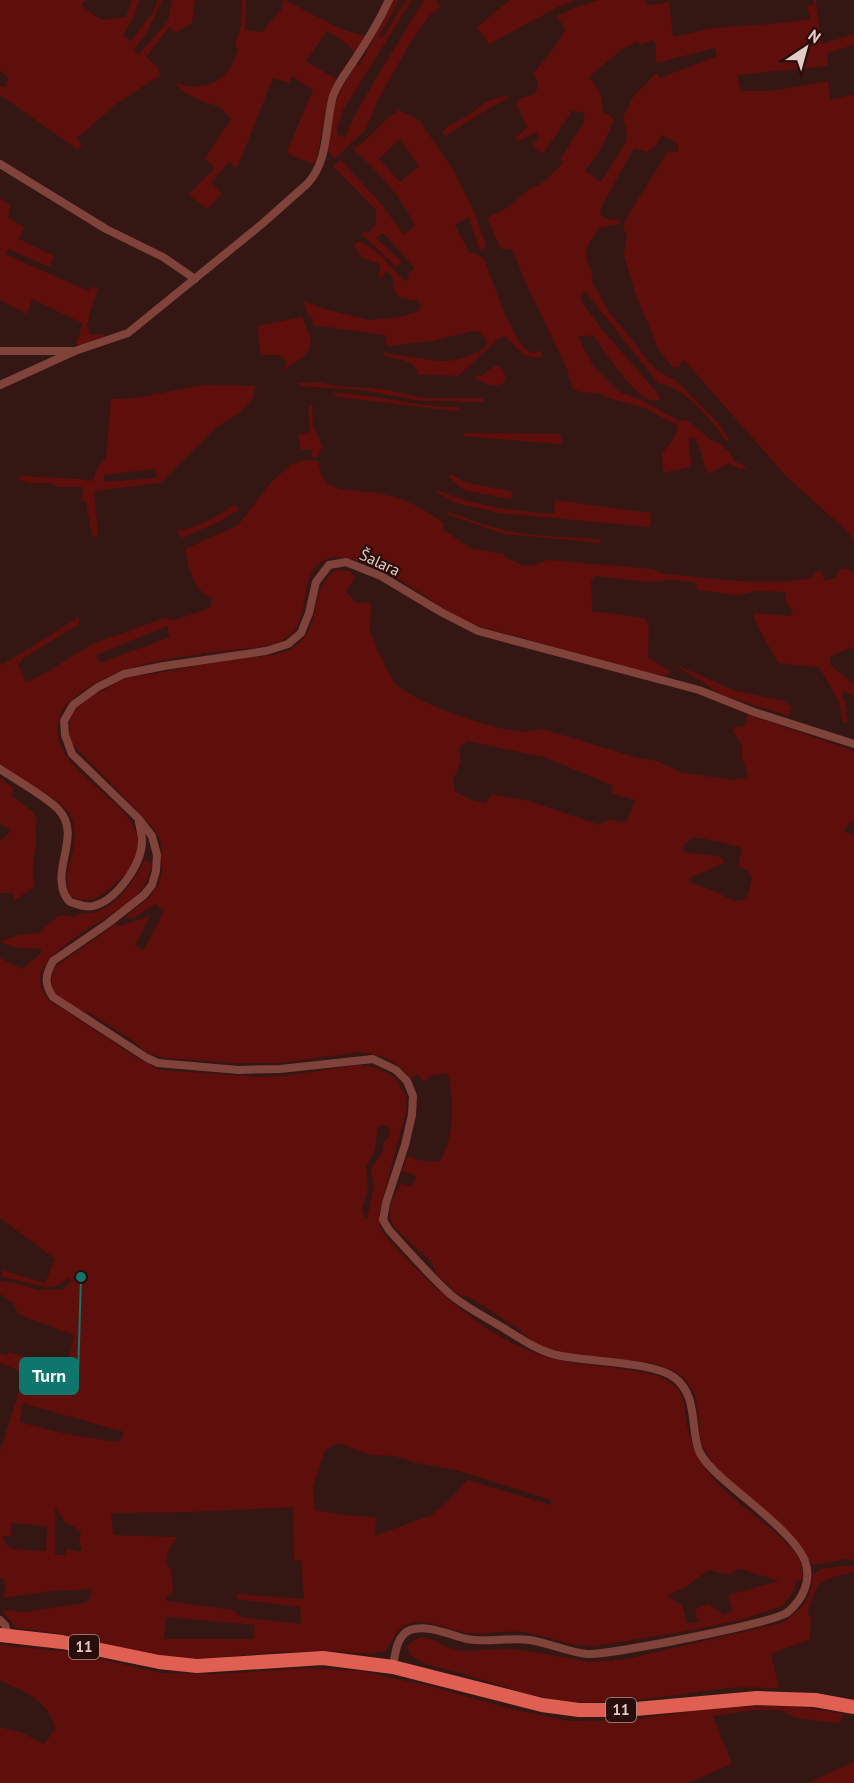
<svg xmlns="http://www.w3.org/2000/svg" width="854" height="1783" font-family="'PT Sans',sans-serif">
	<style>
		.green { fill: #5e0f0b; fill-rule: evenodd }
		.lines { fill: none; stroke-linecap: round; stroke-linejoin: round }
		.minor { stroke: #80433b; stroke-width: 8 }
		.primary { stroke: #df6052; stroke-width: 14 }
		.labels { text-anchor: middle; stroke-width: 4.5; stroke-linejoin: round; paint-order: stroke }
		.shield { fill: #290d0a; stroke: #aa938f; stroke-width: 1.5 }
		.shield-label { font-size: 15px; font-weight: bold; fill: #e1ccc8 }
		.street-label { font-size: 16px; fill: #e1ccc8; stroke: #290d0a }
		.leader { fill: none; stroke: #0f766e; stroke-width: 2 }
		.callout-dot { fill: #0f766e; stroke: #290d0a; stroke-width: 2 }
		.callout { fill: #0f766e; stroke: #0f766e; stroke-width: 2 }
		.callout-label { font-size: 18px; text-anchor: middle; font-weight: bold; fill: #fff }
	</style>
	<rect width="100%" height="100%" fill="#341613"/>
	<g class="green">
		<polygon points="0,0 86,0 81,5 101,20 126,17 132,0 139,0 134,16 123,36 131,41 153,12 158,0 162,0 147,32 134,50 138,55 168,21 172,0 195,0 192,23 176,32 169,27 146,57 157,67 161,77 154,79 115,105 77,138 82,146 77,149 0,95 0,86 5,87 8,78 0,70"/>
		<path d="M242,0H246L245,30L262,32L281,10L283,0H285L341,29L365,36L355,52L346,43L327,31L306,61L336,79C325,105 322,134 316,162L312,164L291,155L287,151L313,90L292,76L289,83L273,78L237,168L229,162L211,182L222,194L207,209L189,194L215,168L205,158L231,119L220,107L202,101L186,93L174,83C181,83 186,87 193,87C220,85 230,74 238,49L235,45L242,22Z"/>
		<polygon points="394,0 399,0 378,38 384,36 406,0 412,0 343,110 337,129 337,134 345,138 353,119 372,85 424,0 435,0 440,6 430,15 410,43 379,98 365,131 334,159 327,149 332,112 339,93 356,64 359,66"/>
		<polygon points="510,0 576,0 560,6 489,44 477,27"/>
		<path d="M599,0H644L649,5L669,2L673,37L712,28L784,23L810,19L807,6L814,4L813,0H816L821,44L854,34V45L827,53L828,66L737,75L741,91H772L828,81L830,100L854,94V542L849,533L786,476L684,360L678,367H672L659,350L635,293L624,255L627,233L623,229L627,217L668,151L678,152V144L662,135L655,147L647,152L634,148L602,206L600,214L608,219L619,220L620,224L601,227C595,234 587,243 586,253C586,263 594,271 592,282L608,310L656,370L678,382L719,424L730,441H726C714,422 683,385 659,384L585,291L580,299L599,326L660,396L659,400C640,409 604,349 593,335L578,337L593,366L619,392L640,399L679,421L687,420L712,441L719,443L728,451L735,462L742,464L747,469H741L729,463L708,474L696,439L689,437V452L692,461L689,467L663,473L662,453C669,446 677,436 678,426L645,408L605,397L604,394L580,392L573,389L567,369L524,279L514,253L510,249H501L487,218L509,207L531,187L540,185L563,163L560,160L585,120L583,112L572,111L543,154L532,145L539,138L536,132L518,142L515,138L527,128L516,104L521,98L535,94C538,87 540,81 533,75C542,62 560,42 565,29L557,16L576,7ZM653,40L656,46V63L715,48L717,56L660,78L656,73L633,97L623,117L627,133L626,142L601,182L585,171L602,147L614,120L608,114L603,112L601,94L589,77L621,50L638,41L640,45Z"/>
		<polygon points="506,96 508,98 473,118 446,136 442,133 450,124 455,123 475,111 487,101"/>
		<path d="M399,110L419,120L454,171L474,212L486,245L482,250L479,248L469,217L455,225L469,253H476L484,259C493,280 511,339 527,350C531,354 535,353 540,350L543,356C527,363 517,348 506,337L499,338L458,376L418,374C416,360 397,359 384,356L385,352C394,355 403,356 413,357C444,363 459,364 487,346L485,338L480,332L473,331L432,341L387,346L385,335L313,325L312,316H308L304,301L322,308L368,320L394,318L418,312L421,307L418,301L398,297L393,286V277L386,271L382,278L378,276L381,265L362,257L354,246L358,241C377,248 391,267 405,281L410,278L408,276L414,267L383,233L376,238L402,262L397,267L362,235L365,231L368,233L376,224V210L333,166L341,160L382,205L404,235L415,226C401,196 378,171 353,149C371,139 382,120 399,110ZM400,139L419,166L400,182L379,159Z"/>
		<polygon points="0,198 10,205 8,218 24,227 19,239 54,256 50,267 8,249 5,254 88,291 93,286 98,289 90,312 87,325 90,335 104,334 104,337 84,346 77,345 76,339 79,337 82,323 32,299 27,314 0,300"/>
		<path d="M302,317C318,352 312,351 282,371L287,362L280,355H261L257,326Z"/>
		<path d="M496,365C503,368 506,374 506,381C496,390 486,383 475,379L476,376H481Z"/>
		<polygon points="319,382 336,386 382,389 425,398 481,398 486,402 422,401 362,390 299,386 299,383"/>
		<path d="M207,385L255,386L253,398L248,405L238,414L217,427L160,483L94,491L98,535L92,537L86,501H82L83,487H57L52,483H29L20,480V476L80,479L93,481L97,468L106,458L111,399C144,400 174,388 207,385ZM155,469L157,478L104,482V475Z"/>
		<path d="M332,393C375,393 415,408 459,407V410L455,411L338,397Z"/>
		<polygon points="312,405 313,425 322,446 318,457 312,457 311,449 301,450 298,435 310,432 308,412 309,407"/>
		<polygon points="464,433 560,434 562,442 560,444 463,436"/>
		<path d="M305,460L318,461C320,467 321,477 326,482C338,493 362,490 377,493C405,498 421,507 444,523L443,529L470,548L504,554L505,557C524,566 526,569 547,560L653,569L660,573C706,578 767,587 812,578L816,572L821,571L825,581L835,578L840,568L848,569L854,574V647L830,656L831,666L854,684V697L845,691L841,695L845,701L847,723L843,722L839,702L819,667L778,663L757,625L753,613L790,616L793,611L786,603V592L757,591L738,595L698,590L694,582L671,580L647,582L595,576L591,580L592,611L645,618L649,628L648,657L671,672C667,675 668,676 663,675C643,675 625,665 606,661C576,654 547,645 517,636C500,632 483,629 466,621C431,604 398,572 360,561C346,557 331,554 319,564C297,582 313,625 283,640C268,648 247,648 231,650C180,657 126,661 83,691C73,698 64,704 60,716C39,779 167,804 132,864C126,875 115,884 105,892C94,902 84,902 70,896C64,880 69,866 73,850C76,839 75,823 69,813C59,797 17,779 0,765V662L2,665L79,617V624L24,658L18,665L26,682L47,672L92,644L164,618L175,620L210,608L212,598C192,590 189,567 185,549L238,525L272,481L292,464ZM167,626L170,637L100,663L96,655Z"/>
		<polygon points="450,474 468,483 511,491 513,496 510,499 467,491 460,487 449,477"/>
		<path d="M437,490C475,506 513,511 554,514L555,500L651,513L650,527L500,513L456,503L436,492Z"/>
		<path d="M233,505H236L238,510L219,522L181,538L177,531C196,528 218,517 233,505Z"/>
		<path d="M449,512C474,522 499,530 525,534C550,537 575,537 600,539L601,543L505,534L448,515Z"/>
		<path d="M337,570L350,571L355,578L346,592L357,603L370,602C373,613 368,623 371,634C374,643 388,671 393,680C404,700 491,728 515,731C525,732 534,731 543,729L638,758L657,761L680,772L732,780L745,778L748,774L742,759V745L733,731L736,726L742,727L747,722V714L854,751V821L847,825L845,832L854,835V1561L847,1559L813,1565L798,1542L715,1466L707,1454L701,1442L696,1397L689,1384L677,1372L651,1363L559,1352L544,1347L532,1341L519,1329L471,1298L456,1293L436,1273L431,1262L394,1227L390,1217L391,1202L401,1183L411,1187L417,1176L402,1171L407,1156L423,1161L440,1162C455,1136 454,1101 448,1073L429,1076L428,1080L424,1081L417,1074L411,1078L399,1066L385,1057L360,1052L280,1063H235L166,1058L149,1054L132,1040L88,1012L85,1013C64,1000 44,995 55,967L116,924L120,926L150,916L135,945L143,951L164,911L155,904L134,918L125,917L150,897L159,884L162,871L161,843L157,833L138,811L72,744C62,715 79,704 102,691C108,689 112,684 118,681C130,676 146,675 158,673C186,668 213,662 240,659C258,656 278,657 294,647C324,628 306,588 337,570ZM468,741L547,758L613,786L611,793L635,800L626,823L609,819L600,825L529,801L493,794L485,803L472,800L455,792L453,780L460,763V747ZM694,837L720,842L742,848L738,866L748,871L752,877L748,894L743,900L734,901L712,890L689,882V878L724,863L722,857L684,852V844Z"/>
		<polygon points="672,663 733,690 784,701 791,707 789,716 722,695"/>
		<path d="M0,778L13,788L12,796L33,812L38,821L35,826C40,846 28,866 35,886L14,901L13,893H0V841L11,831L0,823Z"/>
		<path d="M145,860L152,864C149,875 146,884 139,893C118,916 41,948 40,979C40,988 44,993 49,1000L135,1057L160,1070L260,1077L284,1076L357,1065L374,1067L391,1075L398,1082L406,1099V1111L379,1213V1223L383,1233C426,1282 485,1340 550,1358C569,1363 589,1365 609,1367C626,1369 642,1372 659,1376C681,1388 684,1394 686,1419C688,1435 694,1452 703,1466C725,1497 761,1517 787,1544C790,1547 794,1550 796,1554C802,1562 802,1571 803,1580L796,1581L795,1589L782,1606L768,1611L740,1620L681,1632L596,1646C570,1647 549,1636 523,1632C504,1630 486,1635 468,1633C448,1631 424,1614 404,1626C395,1631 392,1643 385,1651L371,1654L334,1651L278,1652L201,1659L156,1655L56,1633L16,1628L2,1610L25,1612L84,1603L89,1600L92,1589L51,1591L3,1598L5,1591L4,1579L0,1578V1451L25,1373L0,1363V1353L7,1356L9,1352L12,1353L66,1370L74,1335L18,1314L14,1304L0,1294V1281L24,1285L37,1290H62L71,1281L68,1278L56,1286L47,1287L2,1277V1270L45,1283L55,1259L0,1218V958L22,969L41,953V949L18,948L2,943L3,940L20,935L38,933L58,916L67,915L73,917C81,911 87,915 96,912C120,904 134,880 145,860ZM383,1125L390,1128L389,1137L384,1142L382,1153L372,1167L371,1173L374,1187L367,1218H365L362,1209L368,1189L366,1167L375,1149L378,1126ZM22,1404V1403L124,1432L120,1442C86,1438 53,1432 20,1422ZM339,1443L371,1455L395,1456L416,1463L456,1470L551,1500V1505L468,1480L445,1504L429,1517H425L375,1536L376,1517L343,1515L315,1510L313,1487L325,1450ZM55,1507L64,1521L81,1531L79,1540L82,1549L78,1552L67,1548L66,1555H55ZM293,1507L294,1561L301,1560L304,1599L236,1594L237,1599L300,1607L301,1624L241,1617L233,1610L166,1601L167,1596L173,1591L171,1569L166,1564L167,1554L177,1537L113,1535L111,1513L189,1512ZM11,1523L47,1526L46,1551L11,1549L4,1542L3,1536H11ZM738,1568L779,1581L728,1595L732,1608L731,1611L724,1615L710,1605L707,1604L697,1608L695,1614L699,1622L687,1624L682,1605L667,1596L685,1587L709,1570L730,1575ZM166,1617L255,1625L253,1639H164Z"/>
		<path d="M841,1566H854V1572C820,1580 818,1578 808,1613L811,1618L810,1639L771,1654L779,1688C762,1688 746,1687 729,1688C677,1694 626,1704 574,1702C536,1699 500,1685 464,1674C445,1668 425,1667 409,1654L408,1646L414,1640L422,1637L433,1640L450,1648L463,1651L506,1649L530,1651L589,1662L627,1659L781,1623C802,1611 811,1599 813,1574L822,1569Z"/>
		<path d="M0,1645L71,1652L161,1673L221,1674L311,1668L360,1671L430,1686L511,1709L570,1721L628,1720L716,1708L770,1706L803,1707L844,1714L839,1723L796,1718L781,1710H753L713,1716L732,1764L688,1783H0V1727L23,1733L44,1744L55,1729C51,1703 23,1689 0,1681Z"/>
		<polygon points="854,1762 854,1783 807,1783"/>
	</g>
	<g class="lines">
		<g class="minor">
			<polyline points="0,164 106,229 163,257 195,279"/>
			<polyline points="0,351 72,351"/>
			<path d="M0,385L75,351L128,333L262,224L307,184C329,162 325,125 333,96C338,82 349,69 357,56C369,38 380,19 389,0"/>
			<path d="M0,769C16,780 45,796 58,809C81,833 55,863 63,890C64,894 67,899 70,902C77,904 86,908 93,906C116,901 142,864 142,841C142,835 140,828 139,822"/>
			<polyline points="0,1620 5,1625 8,1635"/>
			<path d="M393,1667C395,1655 396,1636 410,1630C427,1624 450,1635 467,1639C487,1643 509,1637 530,1640C549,1643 568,1652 587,1654C609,1655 774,1623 788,1612C803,1599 812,1580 805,1561C795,1535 745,1499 723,1479C715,1472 704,1462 699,1451C690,1426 698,1396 675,1378C653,1361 586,1362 556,1355C537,1350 521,1339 505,1329C487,1318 467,1308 451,1295C429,1275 409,1252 389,1230L383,1220L386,1203L405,1145L412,1115L413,1096L407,1081L396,1070L373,1059L280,1069L238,1070L158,1063L147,1058L53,997C44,984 45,975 53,961L107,924L144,895L152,885L156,871L157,855L152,836L138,818L72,754L65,735L64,721L73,705L98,687L124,674L164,666L266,651L288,644L301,633L309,613L316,582L329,565L346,562L381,576L441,612L478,631L699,690L754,712L854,744"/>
		</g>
		<polyline class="primary" points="0,1635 62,1642 159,1662 197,1666 323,1658 393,1667 542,1705 579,1710 625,1710 757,1698 815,1700 854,1707"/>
	</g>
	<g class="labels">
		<g class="shield">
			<rect x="69" y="1635" width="30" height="24" rx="4.5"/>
			<rect x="606" y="1698" width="30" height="24" rx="4.5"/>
		</g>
		<g class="shield-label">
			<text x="84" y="1652">11</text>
			<text x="621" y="1715">11</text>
		</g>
		<g class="street-label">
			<text transform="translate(380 562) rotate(25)" y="6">Šalara</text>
		</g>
	</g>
	<path class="leader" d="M81 1277L78 1376"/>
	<circle class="callout-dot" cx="81" cy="1277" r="6"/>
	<rect class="callout" x="20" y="1358" width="58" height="36" rx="6"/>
	<g class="callout-label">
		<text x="49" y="1382">Turn</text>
	</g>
	<g transform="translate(806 48) rotate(36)" stroke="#290d0a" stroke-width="4.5" paint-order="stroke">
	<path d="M0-4.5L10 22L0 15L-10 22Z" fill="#e1ccc8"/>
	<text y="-9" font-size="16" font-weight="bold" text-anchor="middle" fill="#e1ccc8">N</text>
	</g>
</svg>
